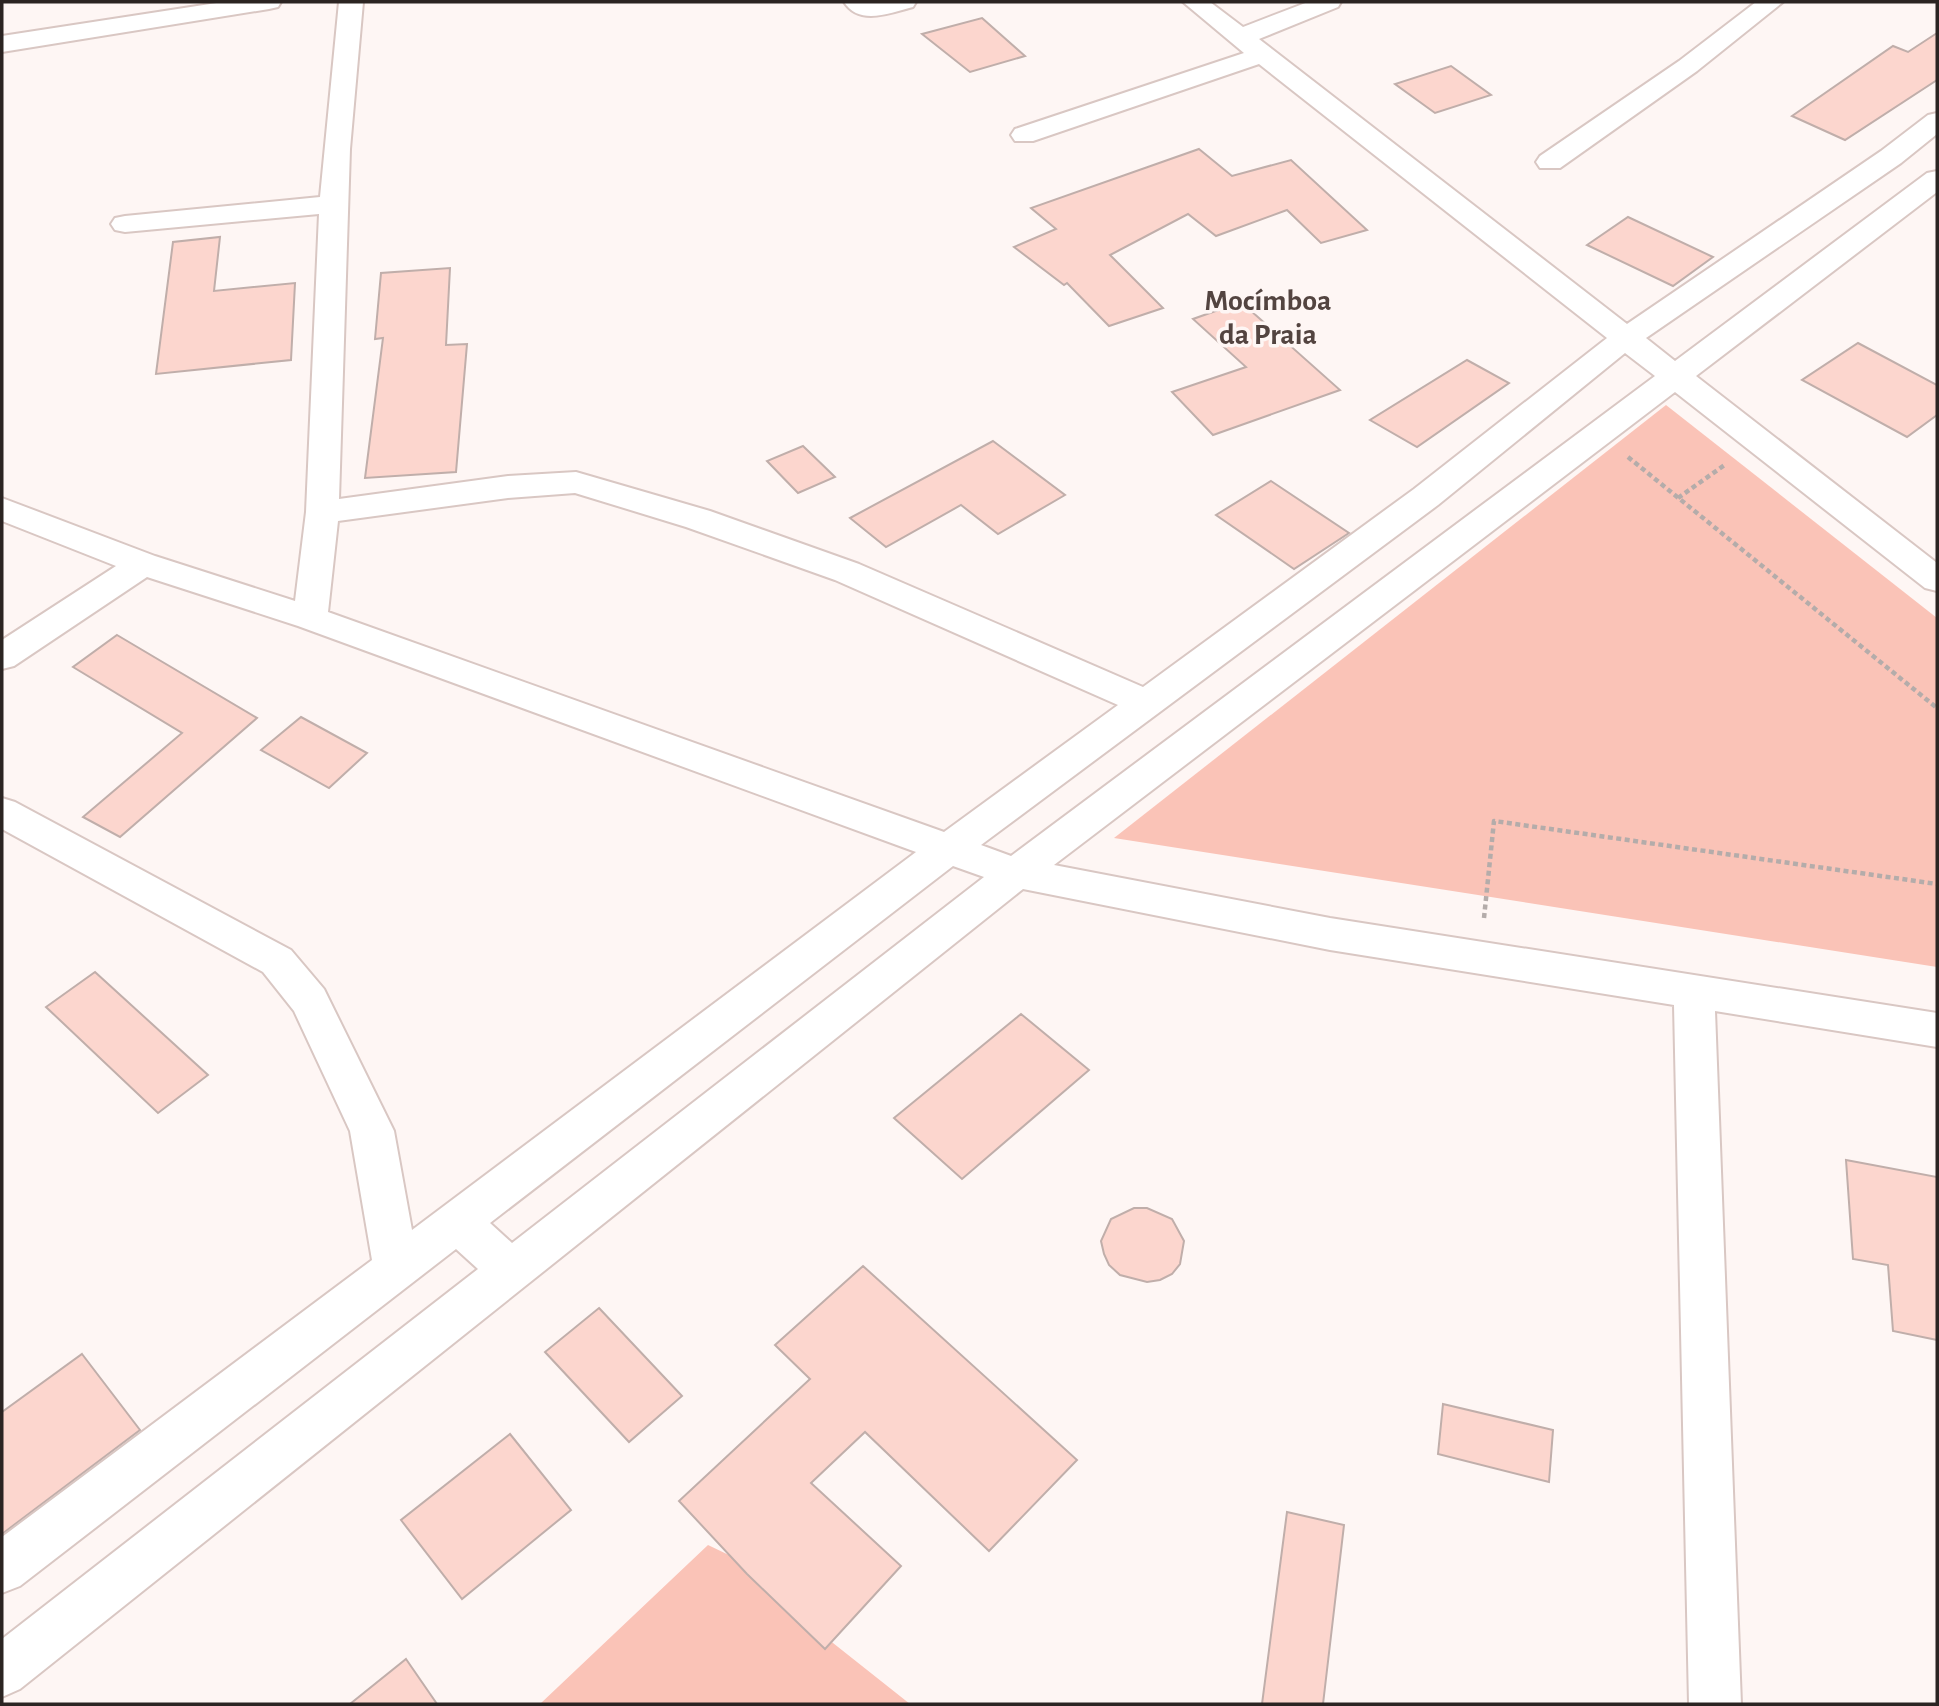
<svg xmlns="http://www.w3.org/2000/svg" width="1939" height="1706" font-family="'Alegreya Sans',sans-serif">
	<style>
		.green { fill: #fac3b7 }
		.building { fill: #fcd6ce; stroke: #c0aeaa; stroke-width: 2 }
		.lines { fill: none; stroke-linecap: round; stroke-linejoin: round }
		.minor-casing { stroke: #d9c7c3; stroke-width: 4 }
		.path { stroke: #b4acaa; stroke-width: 4.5; stroke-dasharray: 5 3.5; stroke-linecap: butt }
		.minor { fill: #fff; fill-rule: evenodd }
		.labels { text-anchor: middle; stroke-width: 7; stroke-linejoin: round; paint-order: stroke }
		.far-town-label { font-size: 30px; font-weight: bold; fill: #534440; stroke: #fef6f4 }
	</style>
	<rect width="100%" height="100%" fill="#fef6f4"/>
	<g class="green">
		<polygon points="1666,405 1937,618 1937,967 1114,838"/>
		<polygon points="708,1545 733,1557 747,1575 910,1704 540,1704"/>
	</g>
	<g class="building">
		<polygon points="982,18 1025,56 970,72 922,34"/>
		<polygon points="1937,33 1937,80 1845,140 1792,116 1893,46 1908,52"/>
		<polygon points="1451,66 1491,95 1435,113 1395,84"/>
		<polygon points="1199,149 1232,176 1291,160 1367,230 1321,243 1287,210 1216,236 1188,214 1110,255 1163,308 1109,326 1067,283 1064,285 1014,247 1056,229 1031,208"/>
		<polygon points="1628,217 1713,257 1673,286 1587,245"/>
		<polygon points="220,237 214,291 295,283 291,360 156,374 173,242"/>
		<polygon points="450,268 446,345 467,344 456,472 365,478 383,338 375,339 381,273"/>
		<polygon points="1241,302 1340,390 1213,435 1172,392 1246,367 1193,319"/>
		<polygon points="1858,343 1937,385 1937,415 1907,437 1802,380"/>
		<polygon points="1467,360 1509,383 1417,447 1370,420"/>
		<polygon points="993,441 1065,495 998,534 961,505 886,547 850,518"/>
		<polygon points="803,446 835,477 798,493 767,461"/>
		<polygon points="1271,481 1349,533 1294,569 1216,515"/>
		<polygon points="117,635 257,718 120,837 83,817 182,733 73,667"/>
		<polygon points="301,717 367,753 329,788 261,750"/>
		<polygon points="95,972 208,1075 158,1113 46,1007"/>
		<polygon points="1021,1014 1089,1070 962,1179 894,1118"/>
		<polygon points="1846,1160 1937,1177 1937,1340 1893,1331 1888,1265 1853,1259"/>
		<polygon points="1134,1208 1147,1208 1172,1219 1184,1241 1180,1264 1172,1274 1160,1280 1147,1282 1120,1275 1109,1265 1104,1254 1101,1241 1111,1219"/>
		<polygon points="863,1266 1077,1460 989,1551 865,1432 811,1483 901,1566 825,1649 747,1574 679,1501 810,1379 775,1345"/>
		<polygon points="599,1308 682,1396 629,1442 545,1352"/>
		<polygon points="82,1354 140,1430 2,1534 2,1412"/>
		<polygon points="1443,1404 1553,1430 1549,1482 1438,1454"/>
		<polygon points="510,1434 571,1510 462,1599 401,1520"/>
		<polygon points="1287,1512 1344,1525 1323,1704 1262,1704"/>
		<polygon points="406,1659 437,1704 350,1704"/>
	</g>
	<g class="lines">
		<defs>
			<g id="minor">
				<polygon points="223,2 281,2 278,7 269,9 2,52 2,36"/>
				<path d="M339,2H363L350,149L339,499L508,476L576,472L710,511L859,564L1143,687L1414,489L1607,338L1259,64L1033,141H1015L1011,135L1015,129L1244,53L1183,2H1210L1243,27L1308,2H1341L1338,7L1259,39L1627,324L1881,151L1928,115L1937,113V134L1901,163L1646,338L1675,361L1927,173L1937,171V192L1696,376L1937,563V591L1925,588L1675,392L1054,865L1330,918L1937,1013V1047L1715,1011L1741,1704H1689L1674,1005L1330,950L1023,889L20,1689L2,1697V1639L478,1269L456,1249L20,1586L2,1593V1537L372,1260L350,1131L294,1011L263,972L2,829V798L15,802L291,950L324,989L394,1131L412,1230L916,852L298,626L147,577L14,666L2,669V640L116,566L2,521V498L155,556L295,601L306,512L319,214L125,232L115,230L111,224L115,218L125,216L320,197ZM1625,353L1655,376L1011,856L981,845L1438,505ZM575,493L686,527L835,580L1118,705L944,832L328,612L338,521L508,498ZM953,866L984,877L512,1243L490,1223Z"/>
				<path d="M844,2H916L913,7C890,13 859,26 844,2Z"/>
				<polygon points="1756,2 1783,2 1697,71 1560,168 1540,168 1536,162 1540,156 1679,61"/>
			</g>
		</defs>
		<use href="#minor" class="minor-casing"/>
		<g class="path">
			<polyline points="1628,457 1937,708"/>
			<polyline points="1678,498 1726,464"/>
			<polyline points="1484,918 1494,821 1937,884"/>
		</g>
		<use href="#minor" class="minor"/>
	</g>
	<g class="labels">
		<g class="far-town-label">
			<text x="1268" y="310">Mocímboa<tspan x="1268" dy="34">da Praia</tspan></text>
		</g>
	</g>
	<rect width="1939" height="1706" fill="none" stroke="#2b2422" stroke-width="7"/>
</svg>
